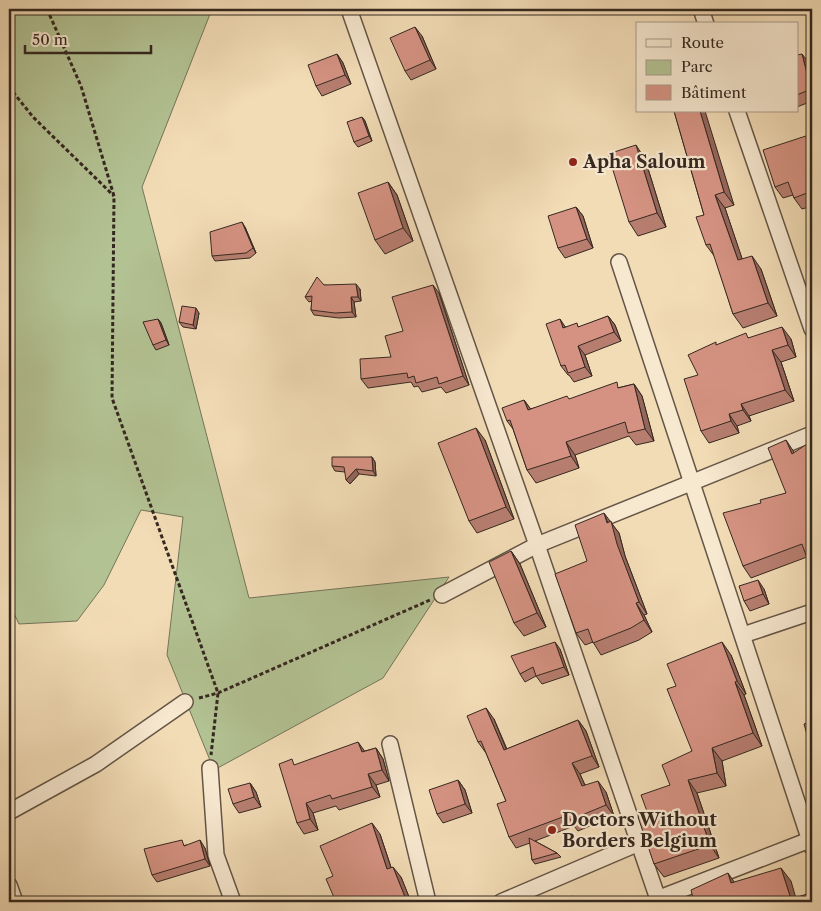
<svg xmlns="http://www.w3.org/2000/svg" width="821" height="911" font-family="'Libre Caslon Text',serif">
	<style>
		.green { fill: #b3c293; stroke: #74755a }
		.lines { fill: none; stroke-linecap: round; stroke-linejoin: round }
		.minor-casing { stroke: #645546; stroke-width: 18 }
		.path { stroke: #352820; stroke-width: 3; stroke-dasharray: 4 2.5; stroke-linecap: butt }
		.minor { stroke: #f7e8d0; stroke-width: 15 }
		.wall { fill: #b77e70; stroke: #352820 }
		.shaded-wall { fill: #95665b; stroke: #352820 }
		.building { fill: #d59282; stroke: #352820 }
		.poi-dot { fill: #8f2418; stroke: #f7e8d0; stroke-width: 2 }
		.labels { text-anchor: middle; stroke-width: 4.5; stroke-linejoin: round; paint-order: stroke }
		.poi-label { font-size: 18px; font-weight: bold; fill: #352820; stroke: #f7e8d0; text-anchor: start }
	</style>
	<rect width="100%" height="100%" fill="#f2dcb6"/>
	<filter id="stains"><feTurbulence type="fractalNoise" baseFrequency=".004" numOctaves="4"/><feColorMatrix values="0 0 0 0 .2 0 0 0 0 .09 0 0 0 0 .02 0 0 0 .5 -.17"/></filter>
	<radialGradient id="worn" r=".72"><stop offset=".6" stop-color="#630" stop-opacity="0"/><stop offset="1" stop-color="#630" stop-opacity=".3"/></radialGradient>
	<polygon class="green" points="9,9 212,9 142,187 249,598 449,577 383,678 214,770 167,655 183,517 141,510 104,585 77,621 19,624 9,603"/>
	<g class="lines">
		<defs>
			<g id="minor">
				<polyline points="349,9 537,545 659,902"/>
				<polyline points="701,9 706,24"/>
				<polyline points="737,111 812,329"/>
				<polyline points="619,262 812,847"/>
				<polyline points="442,595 537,545 812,434"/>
				<polyline points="743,635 812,612"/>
				<polyline points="390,744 428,902"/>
				<polyline points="210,768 216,855 233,902"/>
				<polyline points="9,812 96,764 185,702"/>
				<polyline points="9,885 15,902"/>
				<polyline points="657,899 812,839"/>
				<polyline points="501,902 639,843"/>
			</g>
		</defs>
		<use href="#minor" class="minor-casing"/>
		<g class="path">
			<polyline points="47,9 81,86 114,196 112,398 218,693 211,755"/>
			<polyline points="9,87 33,117 114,196"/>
			<polyline points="199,698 218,693 430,600"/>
		</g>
		<use href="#minor" class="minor"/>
	</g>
	<g class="wall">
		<polygon points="422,36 436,69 411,80 405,71"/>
		<polygon points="337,54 343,63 351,84 322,96 316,86"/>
		<polygon points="797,55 809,63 812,77 812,101 797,107"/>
		<polygon points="674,111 734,205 725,208 742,259 761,269 777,316 743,328 733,314 715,257 706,245 704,215"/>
		<polygon points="362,117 365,121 372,141 358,147 354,142"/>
		<polygon points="812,134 812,206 802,209 794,198 793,195 783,198 775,187"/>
		<polygon points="645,159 666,227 638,236 629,222"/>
		<polygon points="388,182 397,195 413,241 385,254 375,240"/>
		<polygon points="576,207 583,216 593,248 565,258 558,248"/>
		<polygon points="245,227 256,253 250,258 215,261 212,256"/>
		<polygon points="324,285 360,289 361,301 354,302 356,317 339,318 314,315 311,310 312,301 309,302 305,297"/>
		<polygon points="439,293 469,385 446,393 441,387 422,392 418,386 414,387 411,382 368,388 361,379 391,357 403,331"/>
		<polygon points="199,313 196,329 183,327 179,322"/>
		<polygon points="608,316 615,325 621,341 585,355 592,376 574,382 569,375 568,375 561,366 565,327 580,327"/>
		<polygon points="158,319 161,323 169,345 156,350 153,345"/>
		<polygon points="749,338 791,339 796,357 781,362 794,401 749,416 751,421 737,426 739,433 709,443 701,431 717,345"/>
		<polygon points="634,384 642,396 654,441 636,445 629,436 575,455 579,468 536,483 527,470 513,429 507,421 524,400 530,409"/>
		<polygon points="485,440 514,519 477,533 469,521"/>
		<polygon points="812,451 812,565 807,557 751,578 743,566 761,503 786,493 795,452"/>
		<polygon points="372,457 375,462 376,476 359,474 350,484 345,472 335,471 332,466"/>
		<polygon points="610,522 619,533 625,556 647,614 644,615 652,632 639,640 601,655 593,642 585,645 576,633 587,561"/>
		<polygon points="511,551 520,564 546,627 524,636 514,623"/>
		<polygon points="764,589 769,604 750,611 744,601"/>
		<polygon points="560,649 569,675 542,684 536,676 525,682 520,674"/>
		<polygon points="731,655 746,694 744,695 762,746 722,761 726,786 697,793 719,858 664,877 654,864 648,814 670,785 692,751"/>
		<polygon points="494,719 507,749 578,720 586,731 599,767 580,774 585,785 606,792 614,816 578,831 574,826 535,841 557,853 561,857 535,864 532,860 530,843 516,848 509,837 506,801 486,753 478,742"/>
		<polygon points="376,748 383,759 389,781 376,785 380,797 339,810 336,806 313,813 318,830 304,834 297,823 296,765 365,751"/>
		<polygon points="458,780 465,790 472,813 443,823 437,814"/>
		<polygon points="250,783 256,792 261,807 239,813 233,804"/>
		<polygon points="380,834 391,867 401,877 411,902 336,902 333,876"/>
		<polygon points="185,845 205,848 210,866 157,882 152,875"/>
	</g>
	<g class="shaded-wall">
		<polygon points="415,27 422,36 436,69 430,60"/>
		<polygon points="337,54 343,63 351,84 345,75"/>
		<polygon points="802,54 809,63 812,77 812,91 811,89"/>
		<polygon points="700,111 705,111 734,205 724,192"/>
		<polygon points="362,117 365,121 372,141 369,136"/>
		<polygon points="636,145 645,159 666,227 657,213"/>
		<polygon points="388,182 397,195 413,241 403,228"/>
		<polygon points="715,195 725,208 747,273 738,260"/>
		<polygon points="576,207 583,216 593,248 587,239"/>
		<polygon points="242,222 245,227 256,253 253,248"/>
		<polygon points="752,256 761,269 777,316 768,303"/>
		<polygon points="356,284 360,289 361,301 358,297"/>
		<polygon points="433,285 439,293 469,385 463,376"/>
		<polygon points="351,297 354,302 356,317 352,312"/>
		<polygon points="196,308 199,313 196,329 193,325"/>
		<polygon points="608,316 615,325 621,341 614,332"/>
		<polygon points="158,319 161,323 169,345 166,340"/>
		<polygon points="560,319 566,328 563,328"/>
		<polygon points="782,327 791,339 796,357 788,345"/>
		<polygon points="578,346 585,355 592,376 585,367"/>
		<polygon points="772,350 781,362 794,401 785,390"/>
		<polygon points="634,384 642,396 654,441 645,429"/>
		<polygon points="524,400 533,412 528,410"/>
		<polygon points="741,404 749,416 751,421 743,410"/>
		<polygon points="729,414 737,426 739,433 731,421"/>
		<polygon points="476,428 485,440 514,519 506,507"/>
		<polygon points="786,440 794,452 792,454"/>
		<polygon points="566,442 575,455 579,468 571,456"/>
		<polygon points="372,457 375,462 376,476 373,471"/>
		<polygon points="356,469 359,474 350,484 346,480"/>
		<polygon points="604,513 619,533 625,556 647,614 639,602"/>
		<polygon points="511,551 520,564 546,627 537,613"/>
		<polygon points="758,580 764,589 769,604 763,594"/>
		<polygon points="636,603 644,615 652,632 644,620"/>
		<polygon points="555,642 560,649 569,675 564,667"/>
		<polygon points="722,642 731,655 746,694 737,681"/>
		<polygon points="735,682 744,695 762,746 753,733"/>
		<polygon points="486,708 494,719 511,761 504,750"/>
		<polygon points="578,720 586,731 599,767 592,756"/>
		<polygon points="358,742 366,753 362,752"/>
		<polygon points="376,748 383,759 389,781 382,770"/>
		<polygon points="712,748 722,761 726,786 717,773"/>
		<polygon points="572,763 580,774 590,797 582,786"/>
		<polygon points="368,774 376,785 380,797 372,787"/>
		<polygon points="458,780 465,790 472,813 465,804"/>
		<polygon points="688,780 697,793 719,858 710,845"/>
		<polygon points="598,781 606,792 614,816 606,805"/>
		<polygon points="250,783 256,792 261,807 254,797"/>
		<polygon points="306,803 313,813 318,830 310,819"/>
		<polygon points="372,823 380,834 395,880 387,869"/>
		<polygon points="200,840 205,848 210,866 205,859"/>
		<polygon points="393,867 401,877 411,902 409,902 405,897"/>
		<polygon points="781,868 791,881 797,902 791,899"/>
		<polygon points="728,873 737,886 731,883"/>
		<polygon points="807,894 812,901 812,902 809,902"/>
	</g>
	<g class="building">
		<polygon points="415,27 430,60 405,71 390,38"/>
		<polygon points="337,54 345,75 316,86 308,65"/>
		<polygon points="802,54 811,89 797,95 797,55"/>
		<polygon points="674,111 700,111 724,192 715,195 738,260 752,256 768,303 733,314 710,244 706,245 696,217 704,215"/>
		<polygon points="362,117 369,136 354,142 347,122"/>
		<polygon points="812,134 812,191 794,198 788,182 775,187 763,150"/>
		<polygon points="636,145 657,213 629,222 608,154"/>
		<polygon points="388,182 403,228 375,240 358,193"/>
		<polygon points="576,207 587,239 558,248 548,216"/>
		<polygon points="242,222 253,248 246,253 212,256 210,232"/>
		<polygon points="317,277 324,285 356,284 358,297 351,297 352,312 335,313 311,310 312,296 305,297"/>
		<polygon points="433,285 463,376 439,384 437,377 416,383 414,376 408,378 407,373 361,379 360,359 391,357 385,336 403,331 392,297"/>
		<polygon points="182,306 196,308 193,325 179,322"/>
		<polygon points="608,316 614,332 578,346 585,367 568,373 565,365 561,366 546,324 560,319 563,328 577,323 578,327"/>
		<polygon points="158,319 166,340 153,345 143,322"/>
		<polygon points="782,327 788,345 772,350 785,390 741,404 743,410 729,414 731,421 701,431 684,379 698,375 688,355 716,342 716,345 746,333 748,338"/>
		<polygon points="617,382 618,388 634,384 645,429 628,433 625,422 566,442 571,456 527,470 510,420 507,421 502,408 524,400 528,410 567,396 569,399"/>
		<polygon points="476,428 506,507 469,521 438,443"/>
		<polygon points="786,440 792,454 807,444 812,451 812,556 807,558 802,544 743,566 723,513 761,503 760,500 786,493 768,448"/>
		<polygon points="332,457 372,457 373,471 356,469 346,480 344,467 332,466"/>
		<polygon points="604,513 607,523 611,521 617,544 639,602 636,603 644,620 631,628 593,643 588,629 576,633 555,574 587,561 575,525"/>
		<polygon points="511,551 537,613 514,623 489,562"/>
		<polygon points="758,580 763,594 744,601 739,586"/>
		<polygon points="555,642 564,667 536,676 533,667 520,674 511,656"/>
		<polygon points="722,642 737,681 735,682 753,733 712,748 717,773 688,780 710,845 654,864 638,817 648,814 641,795 670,785 662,765 692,751 667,689 676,686 667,664"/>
		<polygon points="486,708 504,750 578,720 592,756 572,763 582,786 598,781 606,805 570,820 568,815 509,837 497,804 506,801 481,741 478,742 467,716"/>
		<polygon points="812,721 812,752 804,724"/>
		<polygon points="358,742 362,752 376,748 382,770 368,774 372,787 332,799 330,795 306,803 310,819 297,823 279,764 292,759 294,765"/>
		<polygon points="458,780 465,804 437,814 429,790"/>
		<polygon points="250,783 254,797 233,804 228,789"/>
		<polygon points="372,823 387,869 393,867 405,897 390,902 336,902 326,879 333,876 320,846"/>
		<polygon points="529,838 557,853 532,860"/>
		<polygon points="182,840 184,846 200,840 205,859 152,875 144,849"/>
		<polygon points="781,868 791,899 807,894 809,902 694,902 691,890 728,873 731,883"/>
		<polygon points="573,896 575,902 559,902"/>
	</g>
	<g class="poi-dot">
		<circle cx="573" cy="162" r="5"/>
		<circle cx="552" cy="830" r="5"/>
	</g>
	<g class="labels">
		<g class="poi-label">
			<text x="583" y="168">Apha Saloum</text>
			<text x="562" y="826">Doctors Without<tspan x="562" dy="21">Borders Belgium</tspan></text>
		</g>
	</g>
	<rect width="821" height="911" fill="none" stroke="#f2dcb6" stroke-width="30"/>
	<rect x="10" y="10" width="801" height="891" fill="none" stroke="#352820" stroke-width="2.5"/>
	<rect x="15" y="15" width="791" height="881" fill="none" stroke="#352820"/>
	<rect x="636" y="22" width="162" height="90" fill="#f7e8d0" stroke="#a99b8a"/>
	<rect x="646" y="39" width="25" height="8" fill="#f7e8d0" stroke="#a99b8a"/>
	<text x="681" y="48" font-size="15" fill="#352820">Route</text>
	<rect x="646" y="60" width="25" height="15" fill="#b3c293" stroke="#a99b8a"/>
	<text x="681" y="72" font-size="15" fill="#352820">Parc</text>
	<rect x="646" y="85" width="25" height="15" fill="#d59282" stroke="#a99b8a"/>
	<text x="681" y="98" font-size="15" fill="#352820">Bâtiment</text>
	<path d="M25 45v8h126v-8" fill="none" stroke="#352820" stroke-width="2.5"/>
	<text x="32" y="45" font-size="15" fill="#352820" stroke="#f7e8d0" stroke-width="4" paint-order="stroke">50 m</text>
	<rect width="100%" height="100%" filter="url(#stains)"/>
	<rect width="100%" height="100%" fill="url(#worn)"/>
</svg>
